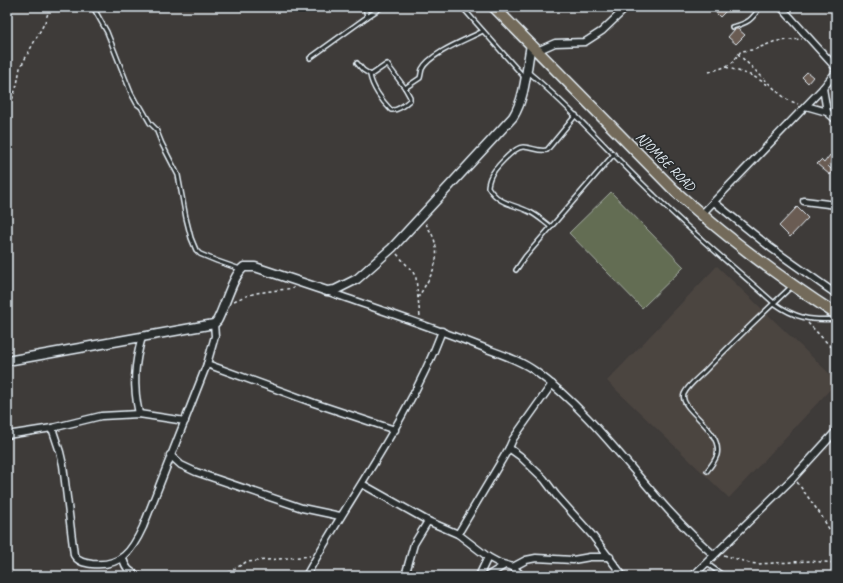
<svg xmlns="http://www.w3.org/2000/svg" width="843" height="583" font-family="Caveat,sans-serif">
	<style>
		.built { fill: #4c4541 }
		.green { fill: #646d53; stroke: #a6afa6 }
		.building { fill: #6b5c53; stroke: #e8f1f8 }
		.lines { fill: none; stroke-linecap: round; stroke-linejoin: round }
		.service-casing { stroke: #e8f1f8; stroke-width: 6 }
		.minor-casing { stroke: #e8f1f8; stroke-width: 9 }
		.tertiary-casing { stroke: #e8f1f8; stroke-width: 11 }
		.trunk-casing { stroke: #e8f1f8; stroke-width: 13 }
		.path { stroke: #e8f1f8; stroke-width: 1.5; stroke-dasharray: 3 3; stroke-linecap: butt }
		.service { stroke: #2a2d2e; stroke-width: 3 }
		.minor { stroke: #2a2d2e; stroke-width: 6 }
		.tertiary { stroke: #2a2d2e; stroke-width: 8 }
		.trunk { stroke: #736b5a; stroke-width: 10 }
		.labels { text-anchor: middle; stroke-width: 3.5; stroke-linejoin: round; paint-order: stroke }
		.street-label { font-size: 14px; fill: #e8f1f8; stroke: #2a2d2e }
	</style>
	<rect width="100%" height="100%" fill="#3e3b39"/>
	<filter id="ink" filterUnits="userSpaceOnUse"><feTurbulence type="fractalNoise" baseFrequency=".025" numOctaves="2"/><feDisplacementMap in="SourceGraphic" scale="8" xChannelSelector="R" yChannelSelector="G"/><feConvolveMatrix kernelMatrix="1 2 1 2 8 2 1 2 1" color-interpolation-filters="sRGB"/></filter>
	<g filter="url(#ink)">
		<polygon class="built" points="717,266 836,380 836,383 729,498 607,381"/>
		<polygon class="green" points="611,192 684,267 642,308 569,233"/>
		<g class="building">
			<polygon points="710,7 730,7 720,17"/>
			<polygon points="735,29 738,29 745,35 736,44 728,37"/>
			<polygon points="807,72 813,77 808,83 802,77"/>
			<polygon points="830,155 834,159 828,166 833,171 830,175 817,164 821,160 824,163"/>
			<polygon points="797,207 808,218 790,237 779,226"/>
		</g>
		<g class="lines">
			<defs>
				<g id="service">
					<polyline points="93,7 107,32 131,93 137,104 141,107 150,123 156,129 162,144 178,175 186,218 191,238 196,250 200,254 217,261 240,269"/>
					<polyline points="365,7 367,17"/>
					<polyline points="462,7 524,77"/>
					<path d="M732,27C748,23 752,20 760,7"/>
					<polyline points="310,58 367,17 382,7"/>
					<polyline points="357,63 363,70 371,75 387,64 405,88"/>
					<path d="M527,71C573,109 611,154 654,195C692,233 734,267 774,303C795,318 810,321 836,319"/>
					<path d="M370,75C372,87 382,101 391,110C398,111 404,105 410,100V97L405,88L420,78C421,75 421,72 422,69C430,53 468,39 483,31"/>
					<path d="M551,227C544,222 538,216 530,212C514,204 499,205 488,187C488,184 489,181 490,178C493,170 514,147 523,147C532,147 538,152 547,150L576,115"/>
					<polyline points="516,270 525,257 614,154"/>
					<path d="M707,471C711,466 715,461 717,455C723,429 678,409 684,394C688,385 698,378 705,371C733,342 762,314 792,286"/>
					<polyline points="706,563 724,576"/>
				</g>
				<g id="minor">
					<polyline points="781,7 836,68"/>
					<polyline points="537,51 555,43 585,42 602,31 626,8 630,7"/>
					<polyline points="823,88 827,112"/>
					<polyline points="806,106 827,112 836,120"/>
					<polyline points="804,201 836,205"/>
					<polyline points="714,202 771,248 836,294"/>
					<polyline points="701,215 823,88 836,72"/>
					<path d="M329,292C380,310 432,327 482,347C500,354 520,360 535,371C605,422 648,499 714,555"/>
					<polyline points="207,364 314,403 395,430"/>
					<path d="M139,414C133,386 134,365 142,337"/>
					<path d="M52,428L60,452L63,465L74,555C78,562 85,563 92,564C121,567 132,551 143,527L207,364L215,336L214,324"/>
					<polyline points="7,435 52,428 101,416 139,414 185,421"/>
					<polyline points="509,448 520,456 544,479 556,495 592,535 623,576"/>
					<polyline points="170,455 181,465 196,472 302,508 340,516"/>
					<polyline points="362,484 428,521 458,534 488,557 499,563 513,567 522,576"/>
					<polyline points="458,534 509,448 513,439 552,384"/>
					<path d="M123,558C125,568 130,572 139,576"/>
					<polyline points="513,567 526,560 536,558 573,560 590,557 610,557"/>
					<path d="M306,576C351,494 409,419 442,331"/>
					<polyline points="405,576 414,544 428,521"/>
					<polyline points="479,576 488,557"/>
					<polyline points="487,576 505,565"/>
					<polyline points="693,576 794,477 836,431"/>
				</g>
				<path id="tertiary" d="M7,361L214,324L217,321C225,307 232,276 244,267H255L327,291L335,290L357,279L392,248L513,117C526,96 526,69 531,45"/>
				<path id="trunk" d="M494,7L676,192C726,237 780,278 836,314"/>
			</defs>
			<use href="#service" class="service-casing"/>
			<use href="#minor" class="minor-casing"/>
			<use href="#tertiary" class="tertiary-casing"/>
			<use href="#trunk" class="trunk-casing"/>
			<g class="path">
				<polyline points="738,54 780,94 788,100 798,104"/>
				<polyline points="726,67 753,76 768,85"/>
				<polyline points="709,72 725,67 733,62 741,51 753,50 776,41 802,39"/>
				<polyline points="7,110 12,100 17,85 20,68 45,22 50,7"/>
				<polyline points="397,254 413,272 416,278 420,317"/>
				<path d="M418,298C429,278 442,263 434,239C432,233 428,228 425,222"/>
				<polyline points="234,301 243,297 256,293 294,288"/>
				<polyline points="808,323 836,352"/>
				<polyline points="797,482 821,515 836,541"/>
				<polyline points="724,555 749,563 757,564 810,561 836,563"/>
				<polyline points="223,576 246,562 310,556"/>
			</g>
			<use href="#service" class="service"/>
			<use href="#minor" class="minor"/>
			<use href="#tertiary" class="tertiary"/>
			<use href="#trunk" class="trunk"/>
		</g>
	</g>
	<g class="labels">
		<g class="street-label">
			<text transform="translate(666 161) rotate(45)" y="5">NJOMBE ROAD</text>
		</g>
	</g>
	<rect width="843" height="583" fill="none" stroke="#2a2d2e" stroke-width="24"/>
	<rect x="12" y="12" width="819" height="559" fill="none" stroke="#e8f1f8" stroke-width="1.5" filter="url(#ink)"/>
</svg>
